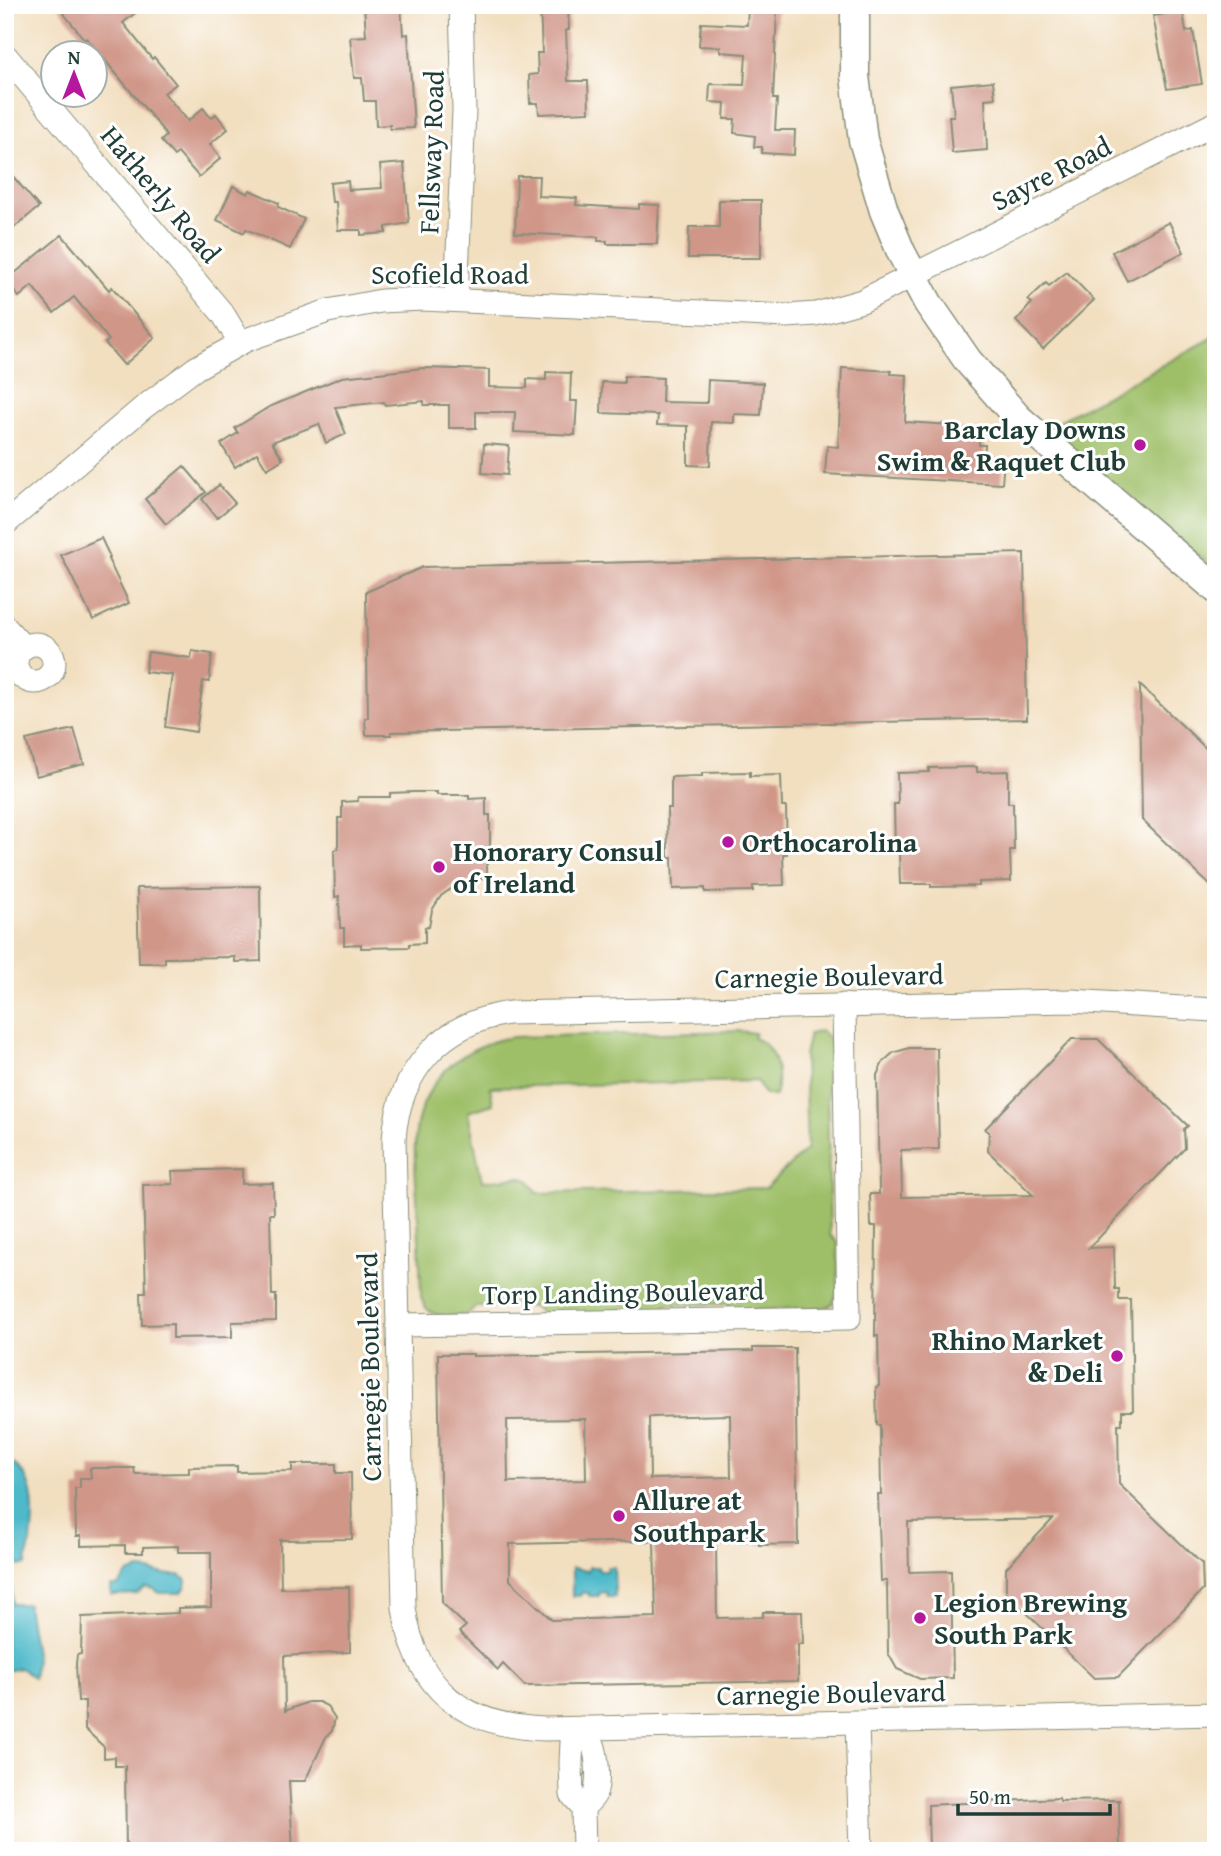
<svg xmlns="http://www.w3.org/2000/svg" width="1221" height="1856" font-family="'Gentium Book Plus',serif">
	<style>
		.green { fill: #9ebf68; stroke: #5e7e4e; stroke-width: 2 }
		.water { fill: #4db9c9; stroke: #367b7e; stroke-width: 2 }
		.building { fill: #d09789; fill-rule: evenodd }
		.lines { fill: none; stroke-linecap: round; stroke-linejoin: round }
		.minor-casing { stroke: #888e7a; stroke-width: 25 }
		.tertiary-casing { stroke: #888e7a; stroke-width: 31 }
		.minor { stroke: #fff; stroke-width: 23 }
		.tertiary { stroke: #fff; stroke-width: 28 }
		.poi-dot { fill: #b5179e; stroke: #fff; stroke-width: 2.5 }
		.labels { text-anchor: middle; stroke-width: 6; stroke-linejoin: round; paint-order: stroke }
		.street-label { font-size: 28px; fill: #1f3d34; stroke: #fff }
		.poi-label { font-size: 28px; font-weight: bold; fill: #1f3d34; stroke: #fff; text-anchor: start }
	</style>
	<rect width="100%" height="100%" fill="#fff"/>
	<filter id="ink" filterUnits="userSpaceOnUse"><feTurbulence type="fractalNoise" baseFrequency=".0143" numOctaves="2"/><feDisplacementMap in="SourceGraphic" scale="14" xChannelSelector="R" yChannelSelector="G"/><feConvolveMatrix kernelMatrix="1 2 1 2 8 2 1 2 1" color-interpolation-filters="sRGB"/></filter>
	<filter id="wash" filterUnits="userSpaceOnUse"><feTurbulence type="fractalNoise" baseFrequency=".00686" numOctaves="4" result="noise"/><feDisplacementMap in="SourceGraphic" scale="28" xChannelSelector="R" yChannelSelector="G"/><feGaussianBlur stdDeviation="1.57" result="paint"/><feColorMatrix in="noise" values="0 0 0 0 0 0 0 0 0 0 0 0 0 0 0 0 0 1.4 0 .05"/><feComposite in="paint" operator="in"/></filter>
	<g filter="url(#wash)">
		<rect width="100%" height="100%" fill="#f2dfc0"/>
		<g class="green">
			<polygon points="1216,336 1216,570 1048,432 1061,420"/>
			<path d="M739,1031L755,1033L753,1038C776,1045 781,1075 775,1096C763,1096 761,1091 757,1081L490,1087L493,1104L468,1112L482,1181L519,1177L529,1180L537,1193L766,1188L807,1149L804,1055L809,1034L821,1031C835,1040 833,1054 833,1069L827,1075L830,1235L838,1243V1289L833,1303L827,1307L735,1311L728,1304L667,1305L660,1312L542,1314L534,1306L476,1307L466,1315C448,1315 426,1320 421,1297C420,1265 419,1233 417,1200C416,1174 412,1146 418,1120C430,1073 467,1044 513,1037Z"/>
		</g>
		<g class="water">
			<path d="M5,1460C34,1470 35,1505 32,1532C31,1543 27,1554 26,1565L12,1566V1604H27L36,1660L33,1678L21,1668L5,1671Z"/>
			<polygon points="589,1567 598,1567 599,1571 606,1571 607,1567 614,1567 615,1597 607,1597 606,1592 599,1593 599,1596 589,1596 589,1593 581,1593 580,1596 572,1596 572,1568 588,1571"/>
			<path d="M139,1570C154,1570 163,1576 180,1575L186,1580V1587L181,1593H159L154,1589L146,1587L137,1594L111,1595V1586H118L127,1574Z"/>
		</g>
		<g id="blocks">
			<g class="building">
				<polygon points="57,5 145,5 123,23 152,59 154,57 176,84 164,93 188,121 203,108 211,118 216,114 228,129 210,144 221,158 199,177 178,153 174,156 161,141 166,136 162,129 94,47 87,38 85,40"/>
				<polygon points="364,5 401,5 403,35 408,34 414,128 390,129 390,125 376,126 375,101 364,101 362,78 354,78 350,37 366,36"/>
				<polygon points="540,5 568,5 569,30 566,30 568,81 588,81 589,112 539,114 538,103 530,103 529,75 538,74 537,53 542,53"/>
				<polygon points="748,8 777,10 773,99 777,99 775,130 795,130 794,155 762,153 762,147 754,147 755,136 734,133 735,119 724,119 725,103 709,102 710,84 744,85 746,54 720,52 720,47 699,46 701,23 747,25"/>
				<polygon points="1183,11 1186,32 1193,30 1202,84 1167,89 1153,16"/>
				<polygon points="993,81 995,98 985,99 987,150 952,153 949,116 954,116 951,85"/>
				<polygon points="404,163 409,223 386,227 386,233 361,235 361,230 338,230 336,202 332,202 330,183 348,181 349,190 382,188 380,165"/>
				<polygon points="5,167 39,207 5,235"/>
				<polygon points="517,176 539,176 538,196 577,198 576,205 639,209 639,204 659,205 657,244 607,244 607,241 598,241 598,237 515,233"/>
				<polygon points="233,186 248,194 250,190 254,192 279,203 278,207 304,219 290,249 246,229 244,233 217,220"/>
				<polygon points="719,200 761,200 761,258 688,258 689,227 719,227"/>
				<polygon points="1169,222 1184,252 1127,281 1112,252"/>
				<polygon points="62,235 109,290 112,287 155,338 124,365 105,343 109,340 74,297 54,313 32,286 19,297 5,281"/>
				<polygon points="1067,272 1094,300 1043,349 1016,321 1032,303 1028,300 1046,283 1049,286"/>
				<polygon points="424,368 489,370 489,387 527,388 527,379 546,380 546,372 571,373 570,401 577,401 575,435 514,432 515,412 476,412 476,428 449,428 449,405 424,405 424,401 385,405 384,402 335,407 346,434 326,443 319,424 272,442 283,459 267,469 257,453 235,467 221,444 238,433 235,428 269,407 342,377"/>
				<polygon points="842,368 891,371 891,374 907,375 905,422 952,425 951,429 963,429 963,437 979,438 979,445 985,445 984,458 1004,459 1002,484 825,474 827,446 838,447"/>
				<polygon points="624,376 663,378 662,402 707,403 708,380 763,383 761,415 734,414 734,423 711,422 710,466 688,465 688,426 657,425 658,415 601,413 602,382 624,383"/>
				<polygon points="484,444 509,446 507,475 482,473"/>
				<polygon points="184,466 206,492 166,524 145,499"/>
				<polygon points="219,485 235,503 217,518 202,499"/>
				<polygon points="101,538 110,557 108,559 129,603 93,620 61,555"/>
				<polygon points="1024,553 1027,719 391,732 391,735 366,735 365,718 368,718 366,592 423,567"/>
				<polygon points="192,651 212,654 209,682 203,681 196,732 165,727 172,675 145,672 148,652 191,658"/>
				<polygon points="1140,685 1216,758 1216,891 1142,820"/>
				<polygon points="74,729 84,764 36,776 26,740"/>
				<polygon points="977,767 977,772 1008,771 1008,803 1013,803 1014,850 1010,850 1011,881 979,882 979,886 931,887 931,884 900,884 899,853 895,853 894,804 898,804 897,773 929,772 929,768"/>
				<polygon points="750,772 750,776 781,775 782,807 786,807 787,854 783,854 784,885 753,886 753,891 705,892 705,888 673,889 672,858 668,858 667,808 671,808 671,777 702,776 702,773"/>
				<polygon points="413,792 437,792 437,795 469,795 469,799 486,798 486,815 490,815 490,861 487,862 487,878 471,879 471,883 455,886 441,896 432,910 429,927 425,927 425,943 409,944 409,947 361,948 361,944 344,945 344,928 340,928 339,896 335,897 334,850 338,849 338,818 342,818 342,802 358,801 358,797 390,797 390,793"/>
				<polygon points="260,886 261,961 235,962 235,957 165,958 165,963 139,963 137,888"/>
				<polygon points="1072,1039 1098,1039 1188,1126 1184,1129 1185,1148 1089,1248 1114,1247 1115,1289 1119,1289 1119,1300 1131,1300 1133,1411 1122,1411 1122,1424 1118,1424 1119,1484 1202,1564 1203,1590 1118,1677 1094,1678 1006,1593 1006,1568 1053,1519 908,1522 909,1572 951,1571 953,1678 920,1679 897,1669 888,1653 887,1581 881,1581 878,1494 881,1494 880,1425 877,1425 876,1387 879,1386 878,1336 875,1336 876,1226 871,1226 870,1194 879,1194 877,1075 883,1062 893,1053 909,1048 937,1048 939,1149 901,1150 902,1197 1033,1195 988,1151 989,1132 985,1129"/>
				<polygon points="242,1169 242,1184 273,1183 274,1214 270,1214 272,1295 276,1295 276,1321 232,1322 232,1337 173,1338 173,1324 142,1325 141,1293 146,1293 143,1185 173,1184 172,1171"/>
				<path d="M753,1348H795L798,1544L759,1545V1541L716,1542L717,1618L763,1617V1612H802L803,1644H798V1681L525,1686L503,1664L498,1670L459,1632L466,1626L442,1603L438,1354H473V1356L753,1351ZM730,1415L731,1477L650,1479L649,1417ZM585,1419L586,1480L508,1482L507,1420ZM654,1541L656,1617L552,1620L510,1580V1544Z"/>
				<polygon points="292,1464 336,1464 336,1473 351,1473 352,1539 280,1540 281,1588 349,1587 350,1652 284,1656 285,1711 308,1702 319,1702 327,1706 335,1718 332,1731 326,1737 305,1781 289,1781 293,1851 126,1851 125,1766 115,1766 115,1757 104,1758 104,1747 85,1729 85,1701 78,1701 76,1664 77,1655 81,1654 82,1617 178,1613 178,1608 211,1607 211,1552 178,1552 178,1546 143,1547 143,1553 125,1553 125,1545 81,1546 81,1536 76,1536 75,1488 80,1488 80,1478 91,1478 90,1468 134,1468 135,1474 189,1473 189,1467 237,1466 237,1472 292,1471"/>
				<polygon points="1059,1798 1060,1801 1119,1800 1120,1851 929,1851 928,1805"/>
			</g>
		</g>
	</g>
	<g filter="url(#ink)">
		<use href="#blocks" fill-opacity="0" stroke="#888e7a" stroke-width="2"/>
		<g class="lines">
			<defs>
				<g id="minor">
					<polyline points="5,55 223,314 240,342"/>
					<polyline points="456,300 464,110 461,5"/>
					<polyline points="5,524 144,407 196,368 246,340 328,311 381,301 423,299 787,316 816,314 862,301 1216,123"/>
					<polyline points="5,627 24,648"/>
					<circle cx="35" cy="663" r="19"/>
					<path d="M1216,1012L1213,1010L1072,1001L509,1013C442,1023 399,1070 394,1139L404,1608C416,1690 465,1727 546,1729L1216,1714"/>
					<polyline points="398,1325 849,1318 844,1005"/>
					<polyline points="857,1723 861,1851"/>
					<path d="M582,1728C598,1738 600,1778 595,1794C592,1800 588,1803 583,1807L572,1795L571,1763L572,1741Z"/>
					<polyline points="583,1807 584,1851"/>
				</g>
				<polyline id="tertiary" points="855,5 855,76 863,140 884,211 901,252 928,303 968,361 1018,418 1216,589"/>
			</defs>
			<use href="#minor" class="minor-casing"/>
			<use href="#tertiary" class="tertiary-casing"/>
			<use href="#minor" class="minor"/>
			<use href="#tertiary" class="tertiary"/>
		</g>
	</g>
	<g class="poi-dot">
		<circle cx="1140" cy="445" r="7"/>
		<circle cx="728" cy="842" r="7"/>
		<circle cx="439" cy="867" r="7"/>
		<circle cx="1117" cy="1356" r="7"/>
		<circle cx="619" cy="1516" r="7"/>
		<circle cx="920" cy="1618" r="7"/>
	</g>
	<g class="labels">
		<g class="street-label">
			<text transform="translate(431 152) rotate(-88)" y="10">Fellsway Road</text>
			<text transform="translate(1051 173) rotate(-27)" y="10">Sayre Road</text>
			<text transform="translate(161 194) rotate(50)" y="10">Hatherly Road</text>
			<text x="450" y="284">Scofield Road</text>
			<text transform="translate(829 976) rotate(-1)" y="10">Carnegie Boulevard</text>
			<text transform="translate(623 1292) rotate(-1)" y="10">Torp Landing Boulevard</text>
			<text transform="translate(369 1367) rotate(-91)" y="10">Carnegie Boulevard</text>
			<text transform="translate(831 1693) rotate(-1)" y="10">Carnegie Boulevard</text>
		</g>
		<g class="poi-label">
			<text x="1126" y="439" text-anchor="end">Barclay Downs<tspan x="1126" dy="32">Swim &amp; Raquet Club</tspan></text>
			<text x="742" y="852">Orthocarolina</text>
			<text x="453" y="861">Honorary Consul<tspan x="453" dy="32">of Ireland</tspan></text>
			<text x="1103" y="1350" text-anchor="end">Rhino Market<tspan x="1103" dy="32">&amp; Deli</tspan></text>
			<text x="633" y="1510">Allure at<tspan x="633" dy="32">Southpark</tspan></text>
			<text x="934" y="1612">Legion Brewing<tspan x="934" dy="32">South Park</tspan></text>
		</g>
	</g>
	<rect width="1221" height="1856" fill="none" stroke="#fff" stroke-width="28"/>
	<g transform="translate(74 74)"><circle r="33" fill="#ffffff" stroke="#a5b1ae" stroke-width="2"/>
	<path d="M0-5L12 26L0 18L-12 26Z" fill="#b5179e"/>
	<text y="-10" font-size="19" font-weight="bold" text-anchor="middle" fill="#1f3d34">N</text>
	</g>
	<path d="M958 1804v10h152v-10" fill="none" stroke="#1f3d34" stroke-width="3.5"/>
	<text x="969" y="1804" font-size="21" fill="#1f3d34" stroke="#ffffff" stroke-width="5" paint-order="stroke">50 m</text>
</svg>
